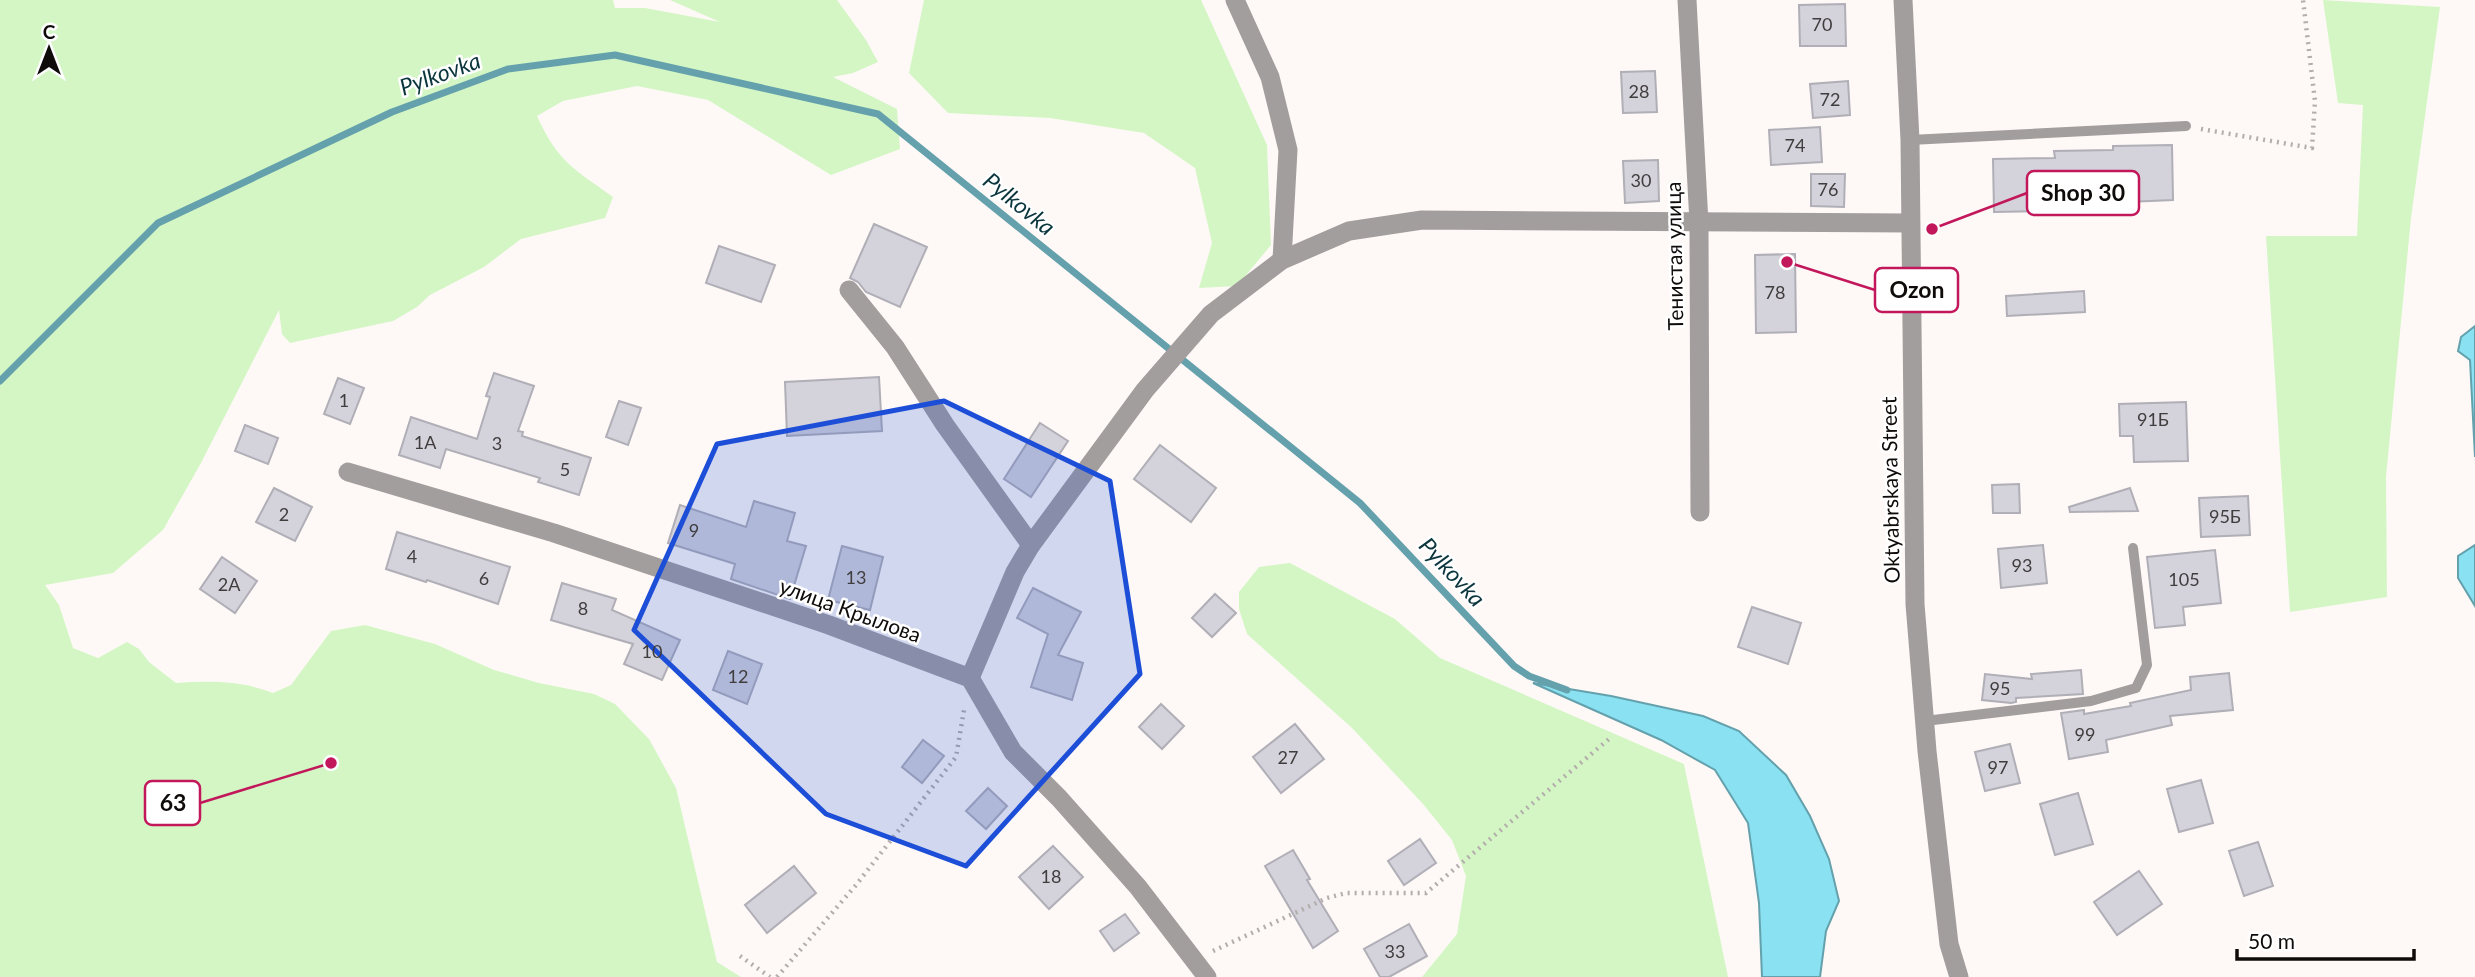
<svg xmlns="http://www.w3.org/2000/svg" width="2475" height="977" font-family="Lato,sans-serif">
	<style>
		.green { fill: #d4f6c5 }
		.water { fill: #89e1f1; stroke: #64a1ac; stroke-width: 2 }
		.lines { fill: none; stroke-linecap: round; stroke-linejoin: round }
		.stream { stroke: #64a1ac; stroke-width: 7 }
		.building { fill: #d4d2da; stroke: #b0aeb6; stroke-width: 2 }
		.path { stroke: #b3aeac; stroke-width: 4.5; stroke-dasharray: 2 5; stroke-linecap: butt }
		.service { stroke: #a39e9e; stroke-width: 10 }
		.minor { stroke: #a39e9e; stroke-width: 19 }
		.tertiary { stroke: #a39e9e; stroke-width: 19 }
		.marked { fill: #1d4ed8; fill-opacity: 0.2; stroke: #1d4ed8; stroke-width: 5; stroke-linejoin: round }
		.labels { text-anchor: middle; stroke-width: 5; stroke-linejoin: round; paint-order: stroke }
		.number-label { font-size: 18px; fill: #403d3e }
		.street-label { font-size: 21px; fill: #0e0b0a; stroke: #fff }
		.water-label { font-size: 23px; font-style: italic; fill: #0b363d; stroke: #fff }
		.leader { fill: none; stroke: #c2185b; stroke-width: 2.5 }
		.callout-dot { fill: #c2185b; stroke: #fff; stroke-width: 2.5 }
		.callout { fill: #fff; stroke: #c2185b; stroke-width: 2.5 }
		.callout-label { font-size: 23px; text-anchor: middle; font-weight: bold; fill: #0e0b0a }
	</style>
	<rect width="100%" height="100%" fill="#fef9f6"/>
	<g class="green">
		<path d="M0,0H613L615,8H645L720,22L670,0H837L866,40L878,62L853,73L833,77L897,109L900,149L831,175L708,100L637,86L563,101L537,116C558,162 574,169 613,197L605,218L521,239L484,267L430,295L417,307L393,321L290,343L282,334L279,310L201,463L163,530L113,573L45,585L59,605L73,648L98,658L127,642L139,649L149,662L176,683C211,681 240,680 273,693L291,685L331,631L365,625L435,644L494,670L539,683L594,694L615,704L649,739L676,788L717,962L741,977H0Z"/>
		<polygon points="924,0 1201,0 1267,145 1271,245 1237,286 1199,288 1212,243 1195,168 1144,133 1050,118 948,113 909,73"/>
		<polygon points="2323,0 2440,7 2411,218 2386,477 2387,597 2290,612 2266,236 2357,236 2363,105 2338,103"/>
		<polygon points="1290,563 1395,619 1440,658 1684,764 1728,977 1422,977 1457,934 1466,876 1452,840 1423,804 1352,728 1247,634 1239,609 1239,592 1259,567"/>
	</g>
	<g class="water">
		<polygon points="2475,326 2475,457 2470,360 2458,351 2461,337"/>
		<polygon points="2475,545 2475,606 2458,578 2458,556"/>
		<polygon points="1533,683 1611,696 1703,716 1739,731 1786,775 1810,816 1829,859 1839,901 1826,931 1820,977 1762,977 1759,903 1748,823 1715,770 1661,740"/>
	</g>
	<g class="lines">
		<polyline class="stream" points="0,381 158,223 392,112 508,69 615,55 878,114 1360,503 1514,666 1529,676 1567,690"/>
	</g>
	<g class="building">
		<polygon points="1845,4 1846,46 1800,46 1799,5"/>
		<polygon points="1655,71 1657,112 1623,113 1621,72"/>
		<polygon points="1848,81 1850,115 1813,118 1810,84"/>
		<polygon points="1820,127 1822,162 1771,165 1769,130"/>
		<polygon points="2172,145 2173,200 2056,205 2056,211 1994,212 1993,159 2055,158 2054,151 2113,150 2113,146"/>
		<polygon points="1658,160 1659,201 1625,203 1623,161"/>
		<polygon points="1811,174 1845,174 1844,207 1811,206"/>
		<polygon points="874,224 927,247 900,307 866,292 858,282 850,278"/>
		<polygon points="719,246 775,265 761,302 706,283"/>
		<polygon points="1795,254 1796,332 1756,333 1755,255"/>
		<polygon points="2084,291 2085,312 2007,316 2006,296"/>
		<polygon points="494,373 534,386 518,431 523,432 522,436 591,458 579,495 538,482 540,478 446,449 440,468 399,455 411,417 477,439 490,397 486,396"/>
		<polygon points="879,377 882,431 787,436 785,382"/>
		<polygon points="338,378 364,388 350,424 324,414"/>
		<polygon points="619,401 641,408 628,445 606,437"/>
		<polygon points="2186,402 2188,461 2134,462 2133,436 2120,436 2119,404"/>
		<polygon points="1040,423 1068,441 1031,497 1004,479"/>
		<polygon points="245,425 278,438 268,464 235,451"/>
		<polygon points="1160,445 1216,488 1191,522 1134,479"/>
		<polygon points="2019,484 2020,513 1993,513 1992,485"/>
		<polygon points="274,488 312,507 295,541 256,522"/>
		<polygon points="2130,488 2138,511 2070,512 2069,507"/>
		<polygon points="2248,496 2250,535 2201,537 2199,498"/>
		<polygon points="754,501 795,513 787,541 806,546 790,599 731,579 735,564 668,543 680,505 746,527"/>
		<polygon points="397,532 510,567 498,604 427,580 426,582 386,569"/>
		<polygon points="2043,545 2047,583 2001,588 1998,549"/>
		<polygon points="842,546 883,557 870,610 828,600"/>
		<polygon points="2215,550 2221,603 2183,607 2185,625 2155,628 2147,557"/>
		<polygon points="222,557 257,581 235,613 200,589"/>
		<polygon points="562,583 616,599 612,610 680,640 662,680 624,664 633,644 551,620"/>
		<polygon points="1033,588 1081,612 1058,655 1083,663 1072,700 1031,687 1048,634 1017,618"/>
		<polygon points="1215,594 1236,613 1212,637 1192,618"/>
		<polygon points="1752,607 1801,623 1788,664 1738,647"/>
		<polygon points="728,651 762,664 747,704 713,690"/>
		<polygon points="2081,670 2083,694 2016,698 2016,702 2011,703 1982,700 1985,674 2032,679 2031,674"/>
		<polygon points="2229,673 2233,710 2170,716 2172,725 2106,740 2108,752 2069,759 2061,713 2084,710 2084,714 2131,706 2130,703 2191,690 2190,677"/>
		<polygon points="1161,704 1184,726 1162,749 1139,727"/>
		<polygon points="1295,724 1324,759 1281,793 1253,757"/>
		<polygon points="923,740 944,756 922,783 902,767"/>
		<polygon points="2010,744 2020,783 1985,791 1975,752"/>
		<polygon points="2201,780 2213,823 2179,832 2167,789"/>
		<polygon points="988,788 1007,806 986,829 966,811"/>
		<polygon points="2078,793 2093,844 2055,855 2040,804"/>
		<polygon points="1420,839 1436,863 1404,885 1388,861"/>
		<polygon points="2258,842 2273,886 2244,896 2229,851"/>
		<polygon points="1053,846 1083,877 1049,909 1019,877"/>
		<polygon points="1293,850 1310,879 1307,880 1338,931 1313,948 1265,866"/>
		<polygon points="794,866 816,893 767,933 745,905"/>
		<polygon points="2139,871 2162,904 2117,935 2094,902"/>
		<polygon points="1125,914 1139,933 1114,951 1100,931"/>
		<polygon points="1409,924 1427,956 1389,977 1380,977 1364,949"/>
	</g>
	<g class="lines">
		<g class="path">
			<polyline points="2201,129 2312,148 2315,101 2303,0"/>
			<polyline points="1213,951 1327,898 1346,893 1426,893 1609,739"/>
			<polyline points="740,956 770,977"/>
			<polyline points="777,977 856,885 956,757 964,710"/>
		</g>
		<g class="service">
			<polyline points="1910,140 2186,126"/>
			<polyline points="1925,721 2091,701 2136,688 2147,665 2133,548"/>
		</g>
		<g class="minor">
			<polyline points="1235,0 1270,77 1288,150 1282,260"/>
			<polyline points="1687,0 1699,223 1700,512"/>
			<polyline points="849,290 895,347 945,425 1031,545"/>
			<polyline points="348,472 554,533 829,625 970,678 1013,752 1059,798 1138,887 1207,977"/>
			<polyline points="970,678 1015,572 1031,545 1145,390 1211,314 1282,260 1349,231 1422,220 1910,223"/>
		</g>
		<polyline class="tertiary" points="1903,0 1910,140 1915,604 1927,751 1949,944 1959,977"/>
	</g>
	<path class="marked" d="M944,401L1110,481L1140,674L966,866L826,814L634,630L717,444Z"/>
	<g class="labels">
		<g class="number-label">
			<text x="1822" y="31">70</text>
			<text x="1639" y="98">28</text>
			<text x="1830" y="106">72</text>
			<text x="1795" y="152">74</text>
			<text x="1641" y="187">30</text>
			<text x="1828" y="196">76</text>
			<text x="1775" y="299">78</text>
			<text x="344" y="407">1</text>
			<text x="2153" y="426">91Б</text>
			<text x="425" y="449">1А</text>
			<text x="497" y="450">3</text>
			<text x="565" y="476">5</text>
			<text x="284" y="521">2</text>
			<text x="2225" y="523">95Б</text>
			<text x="694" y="537">9</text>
			<text x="412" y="563">4</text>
			<text x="2022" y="572">93</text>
			<text x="856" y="584">13</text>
			<text x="484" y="585">6</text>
			<text x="2184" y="586">105</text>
			<text x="229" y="591">2А</text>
			<text x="583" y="615">8</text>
			<text x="652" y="658">10</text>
			<text x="738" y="683">12</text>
			<text x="2000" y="695">95</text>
			<text x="2085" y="741">99</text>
			<text x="1288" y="764">27</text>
			<text x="1998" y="774">97</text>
			<text x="1051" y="883">18</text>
			<text x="1395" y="958">33</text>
		</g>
		<g class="street-label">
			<text transform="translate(1675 256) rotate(-91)" y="7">Тенистая улица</text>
			<text transform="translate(1891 490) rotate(-91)" y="7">Oktyabrskaya Street</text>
			<text transform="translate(850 611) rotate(20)" y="7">улица Крылова</text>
		</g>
		<g class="water-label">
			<text transform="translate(440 74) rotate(-20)" y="8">Pylkovka</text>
			<text transform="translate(1019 204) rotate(39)" y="8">Pylkovka</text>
			<text transform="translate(1452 572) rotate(47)" y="8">Pylkovka</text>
		</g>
	</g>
	<path class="leader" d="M1932 229L2027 193M1787 262L1875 290M331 763L200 803"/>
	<g class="callout-dot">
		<circle cx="1932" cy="229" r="7"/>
		<circle cx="1787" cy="262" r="7"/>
		<circle cx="331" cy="763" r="7"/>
	</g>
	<g class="callout">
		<rect x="2027" y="171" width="112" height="44" rx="7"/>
		<rect x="1875" y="268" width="83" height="44" rx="7"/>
		<rect x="145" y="781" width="55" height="44" rx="7"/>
	</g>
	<g class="callout-label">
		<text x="2083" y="201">Shop 30</text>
		<text x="1917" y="298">Ozon</text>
		<text x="173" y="811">63</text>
	</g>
	<g transform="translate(49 49)" stroke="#ffffff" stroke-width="5" paint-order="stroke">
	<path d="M0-5L12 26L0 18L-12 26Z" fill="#0e0b0a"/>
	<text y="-10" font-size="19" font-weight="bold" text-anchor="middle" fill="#0e0b0a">С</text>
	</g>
	<path d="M2237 949v10h177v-10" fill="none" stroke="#0e0b0a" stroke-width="3.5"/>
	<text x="2248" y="949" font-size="21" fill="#0e0b0a" stroke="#ffffff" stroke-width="5" paint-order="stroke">50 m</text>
</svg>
